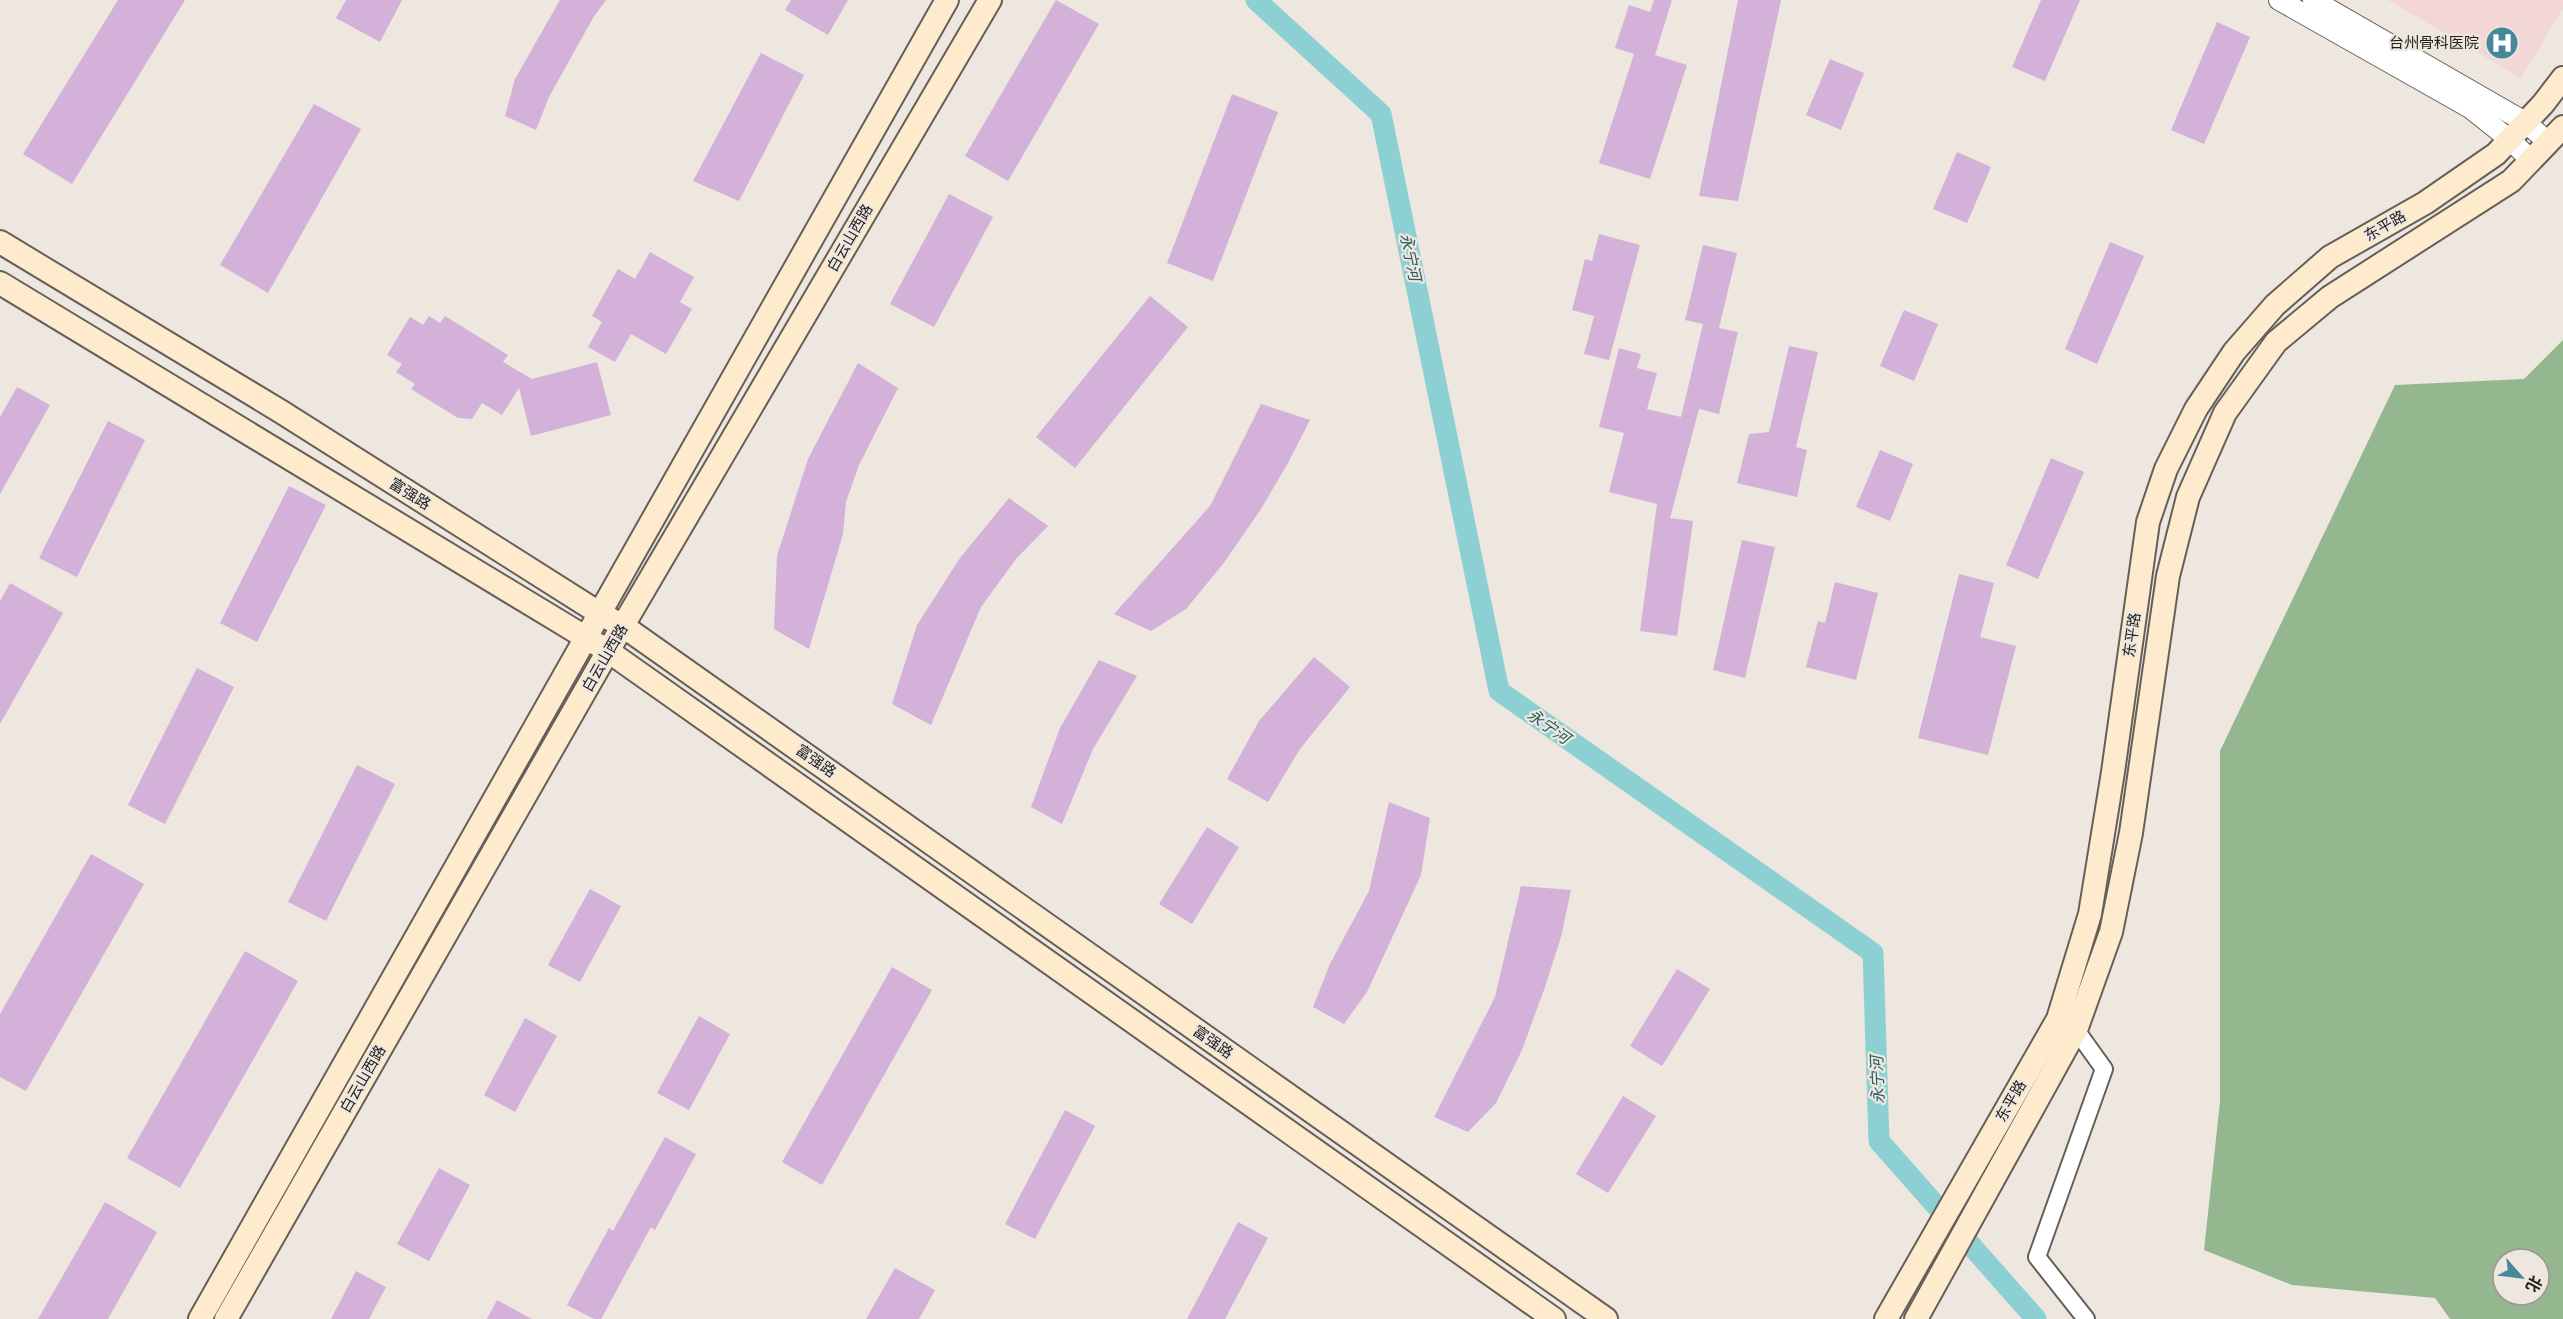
<svg xmlns="http://www.w3.org/2000/svg" width="2563" height="1319" font-family="Merriweather,'Noto Sans SC',serif">
	<style>
		.medical { fill: #f2d7d6 }
		.forest { fill: #94b78f; fill-rule: evenodd }
		.lines { fill: none; stroke-linecap: round; stroke-linejoin: round }
		.canal { stroke: #8dd0d4; stroke-width: 21 }
		.building { fill: #d3b1d9 }
		.minor-casing { stroke: #645f59; stroke-width: 20 }
		.tertiary-casing { stroke: #645f59; stroke-width: 22 }
		.secondary-casing { stroke: #645f59; stroke-width: 26 }
		.minor { stroke: #fff; stroke-width: 16 }
		.tertiary { stroke: #fff; stroke-width: 20 }
		.secondary { stroke: #feebcd; stroke-width: 22 }
		.labels { text-anchor: middle; stroke-width: 4.5; stroke-linejoin: round; paint-order: stroke }
		.poi-label { font-size: 15px; fill: #201e1b; stroke: #ede7df; text-anchor: end }
		.street-label { font-size: 15px; fill: #201e1b; stroke: #ede7df }
		.water-label { font-size: 16px; font-style: italic; fill: #255e61; stroke: #ede7df }
	</style>
	<rect width="100%" height="100%" fill="#ede7df"/>
	<polygon class="medical" points="2388,0 2563,0 2563,9 2521,78"/>
	<path class="forest" d="M2563,340V1319H2450L2435,1298L2292,1285L2204,1250L2220,1102V751L2395,385L2524,379ZM2503,1259H2539V1295H2503Z"/>
	<g class="lines">
		<polyline class="canal" points="1256,0 1381,114 1499,691 1873,953 1879,1141 2036,1319"/>
	</g>
	<g class="building">
		<polygon points="118,0 185,0 72,184 23,154"/>
		<polygon points="346,0 402,0 380,42 336,18"/>
		<polygon points="560,0 606,0 593,18 549,97 536,130 505,116 515,79"/>
		<polygon points="791,0 848,0 828,35 785,10"/>
		<polygon points="1056,0 1099,24 1008,181 965,156"/>
		<polygon points="1654,0 1672,0 1655,55 1687,65 1650,179 1599,163 1634,54 1615,48 1629,5 1650,12"/>
		<polygon points="1738,0 1781,0 1738,201 1699,196"/>
		<polygon points="2041,0 2080,0 2045,81 2012,67"/>
		<polygon points="2217,22 2250,37 2204,144 2171,130"/>
		<polygon points="761,53 804,75 739,201 693,181"/>
		<polygon points="1830,59 1864,73 1841,130 1806,115"/>
		<polygon points="1232,94 1278,112 1213,281 1167,263"/>
		<polygon points="314,104 361,129 268,293 220,265"/>
		<polygon points="1957,152 1991,167 1967,223 1933,209"/>
		<polygon points="949,194 993,217 934,327 890,304"/>
		<polygon points="1599,234 1640,245 1609,360 1584,354 1594,316 1572,310 1585,259 1592,261"/>
		<polygon points="2110,242 2144,256 2097,364 2065,349"/>
		<polygon points="1703,245 1737,253 1719,328 1738,332 1719,414 1699,409 1670,518 1693,521 1677,636 1640,631 1657,504 1609,492 1624,433 1599,427 1619,348 1641,354 1637,368 1657,373 1647,409 1681,417 1703,324 1685,320"/>
		<polygon points="650,252 694,277 680,302 692,309 666,354 631,334 615,362 588,347 602,322 592,316 618,269 635,279"/>
		<polygon points="1150,296 1188,327 1075,468 1036,437"/>
		<polygon points="1904,310 1938,324 1914,381 1880,366"/>
		<polygon points="429,316 440,323 445,316 508,355 503,362 532,379 597,362 611,415 531,436 519,388 502,415 482,403 472,419 458,418 411,389 415,384 396,372 402,364 387,355 410,317 423,325"/>
		<polygon points="1789,346 1818,352 1796,447 1807,450 1797,497 1737,483 1749,434 1769,432"/>
		<polygon points="858,363 898,388 859,465 846,502 843,534 809,649 774,629 777,556 808,459"/>
		<polygon points="17,387 50,405 0,494 0,417"/>
		<polygon points="1261,404 1310,420 1288,463 1261,509 1223,564 1186,609 1151,631 1114,614 1210,506"/>
		<polygon points="108,421 145,440 77,577 39,558"/>
		<polygon points="1880,450 1913,464 1890,521 1856,507"/>
		<polygon points="2051,458 2084,472 2038,579 2006,565"/>
		<polygon points="289,486 326,505 257,642 220,623"/>
		<polygon points="1009,498 1048,526 1016,559 981,607 931,725 892,704 917,625 960,558"/>
		<polygon points="1742,540 1775,547 1745,678 1713,670"/>
		<polygon points="1959,574 1994,583 1980,637 2016,646 1988,755 1918,738"/>
		<polygon points="1835,582 1878,593 1856,680 1806,667 1818,621 1825,623"/>
		<polygon points="10,583 63,613 0,724 0,601"/>
		<polygon points="1314,657 1350,687 1300,749 1268,802 1227,779 1259,721"/>
		<polygon points="1099,660 1137,676 1093,749 1062,824 1031,807 1060,728"/>
		<polygon points="197,668 234,687 165,824 128,805"/>
		<polygon points="357,765 395,784 326,921 288,902"/>
		<polygon points="1389,802 1430,818 1421,875 1367,992 1344,1024 1313,1007 1330,964 1369,891"/>
		<polygon points="1207,827 1239,847 1192,924 1159,904"/>
		<polygon points="91,854 144,884 26,1091 0,1077 0,1014"/>
		<polygon points="1521,886 1571,890 1561,937 1545,987 1522,1050 1496,1103 1468,1132 1434,1117 1495,997"/>
		<polygon points="590,889 621,906 580,982 548,965"/>
		<polygon points="245,951 298,981 180,1188 127,1158"/>
		<polygon points="892,967 932,990 822,1185 782,1162"/>
		<polygon points="1677,969 1710,989 1662,1066 1630,1046"/>
		<polygon points="699,1016 730,1034 689,1110 657,1093"/>
		<polygon points="525,1018 557,1036 515,1112 484,1095"/>
		<polygon points="1623,1096 1656,1116 1608,1193 1576,1174"/>
		<polygon points="1065,1110 1095,1126 1035,1239 1005,1224"/>
		<polygon points="665,1137 696,1154 655,1230 651,1227 601,1319 594,1319 567,1305 609,1228 613,1231"/>
		<polygon points="439,1168 470,1185 429,1261 397,1244"/>
		<polygon points="105,1202 157,1232 108,1319 38,1319"/>
		<polygon points="1238,1222 1268,1238 1225,1319 1187,1319"/>
		<polygon points="895,1268 935,1290 919,1319 866,1319"/>
		<polygon points="356,1271 386,1287 369,1319 331,1319"/>
		<polygon points="497,1300 532,1319 487,1319"/>
	</g>
	<g class="lines">
		<defs>
			<polyline id="minor" points="2076,1030 2104,1069 2037,1257 2086,1319"/>
			<g id="tertiary">
				<polyline points="2279,0 2470,108 2509,139 2531,160"/>
				<polyline points="2313,0 2525,122 2548,142"/>
			</g>
			<g id="secondary">
				<polyline points="0,242 280,411 599,613 623,626 1606,1319"/>
				<polyline points="0,283 608,651 1554,1319"/>
				<polyline points="200,1319 947,0"/>
				<polyline points="226,1319 608,651 990,0"/>
				<polyline points="1886,1319 2058,1019 2090,914 2113,772 2148,522 2166,469 2196,409 2234,352 2275,305 2330,257 2425,203 2496,154 2543,104 2563,78"/>
				<polyline points="1916,1319 2076,1030 2111,932 2131,833 2168,576 2188,497 2225,413 2276,342 2330,297 2511,181 2563,127"/>
			</g>
		</defs>
		<use href="#minor" class="minor-casing"/>
		<use href="#tertiary" class="tertiary-casing"/>
		<use href="#secondary" class="secondary-casing"/>
		<use href="#minor" class="minor"/>
		<use href="#tertiary" class="tertiary"/>
		<use href="#secondary" class="secondary"/>
	</g>
	<defs>
		<symbol id="hospital-disc" viewBox="-11 -11 22 22"><circle r="9.5" fill="#468899" stroke="#ede7df"/><path d="M-5-5h3v3.5h4V-5h3V5h-3V1.5h-4V5h-3Z" fill="#fff"/></symbol>
	</defs>
	<g fill-rule="evenodd">
		<use href="#hospital-disc" x="2483" y="24" width="38" height="38"/>
	</g>
	<g class="labels">
		<g class="poi-label">
			<text x="2479" y="48">台州骨科医院</text>
		</g>
		<g class="street-label">
			<text transform="translate(2385 226) rotate(-30)" y="5">东平路</text>
			<text transform="translate(850 238) rotate(-60)" y="5">白云山西路</text>
			<text transform="translate(410 494) rotate(32)" y="5">富强路</text>
			<text transform="translate(2132 635) rotate(-82)" y="5">东平路</text>
			<text transform="translate(605 658) rotate(-60)" y="5">白云山西路</text>
			<text transform="translate(816 761) rotate(35)" y="5">富强路</text>
			<text transform="translate(1213 1042) rotate(35)" y="5">富强路</text>
			<text transform="translate(363 1079) rotate(-60)" y="5">白云山西路</text>
			<text transform="translate(2011 1101) rotate(-60)" y="5">东平路</text>
		</g>
		<g class="water-label">
			<text transform="translate(1411 257) rotate(78)" y="6">永宁河</text>
			<text transform="translate(1549 726) rotate(35)" y="6">永宁河</text>
			<text transform="translate(1877 1080) rotate(-92)" y="6">永宁河</text>
		</g>
	</g>
	<g transform="translate(2521 1277) rotate(118)"><circle r="28" fill="#ede7df" stroke="#9b9791" stroke-width="1.5"/>
	<path d="M0-4.5L10 22L0 15L-10 22Z" fill="#468899"/>
	<text y="-9" font-size="16" font-weight="bold" text-anchor="middle" fill="#201e1b">北</text>
	</g>
</svg>
